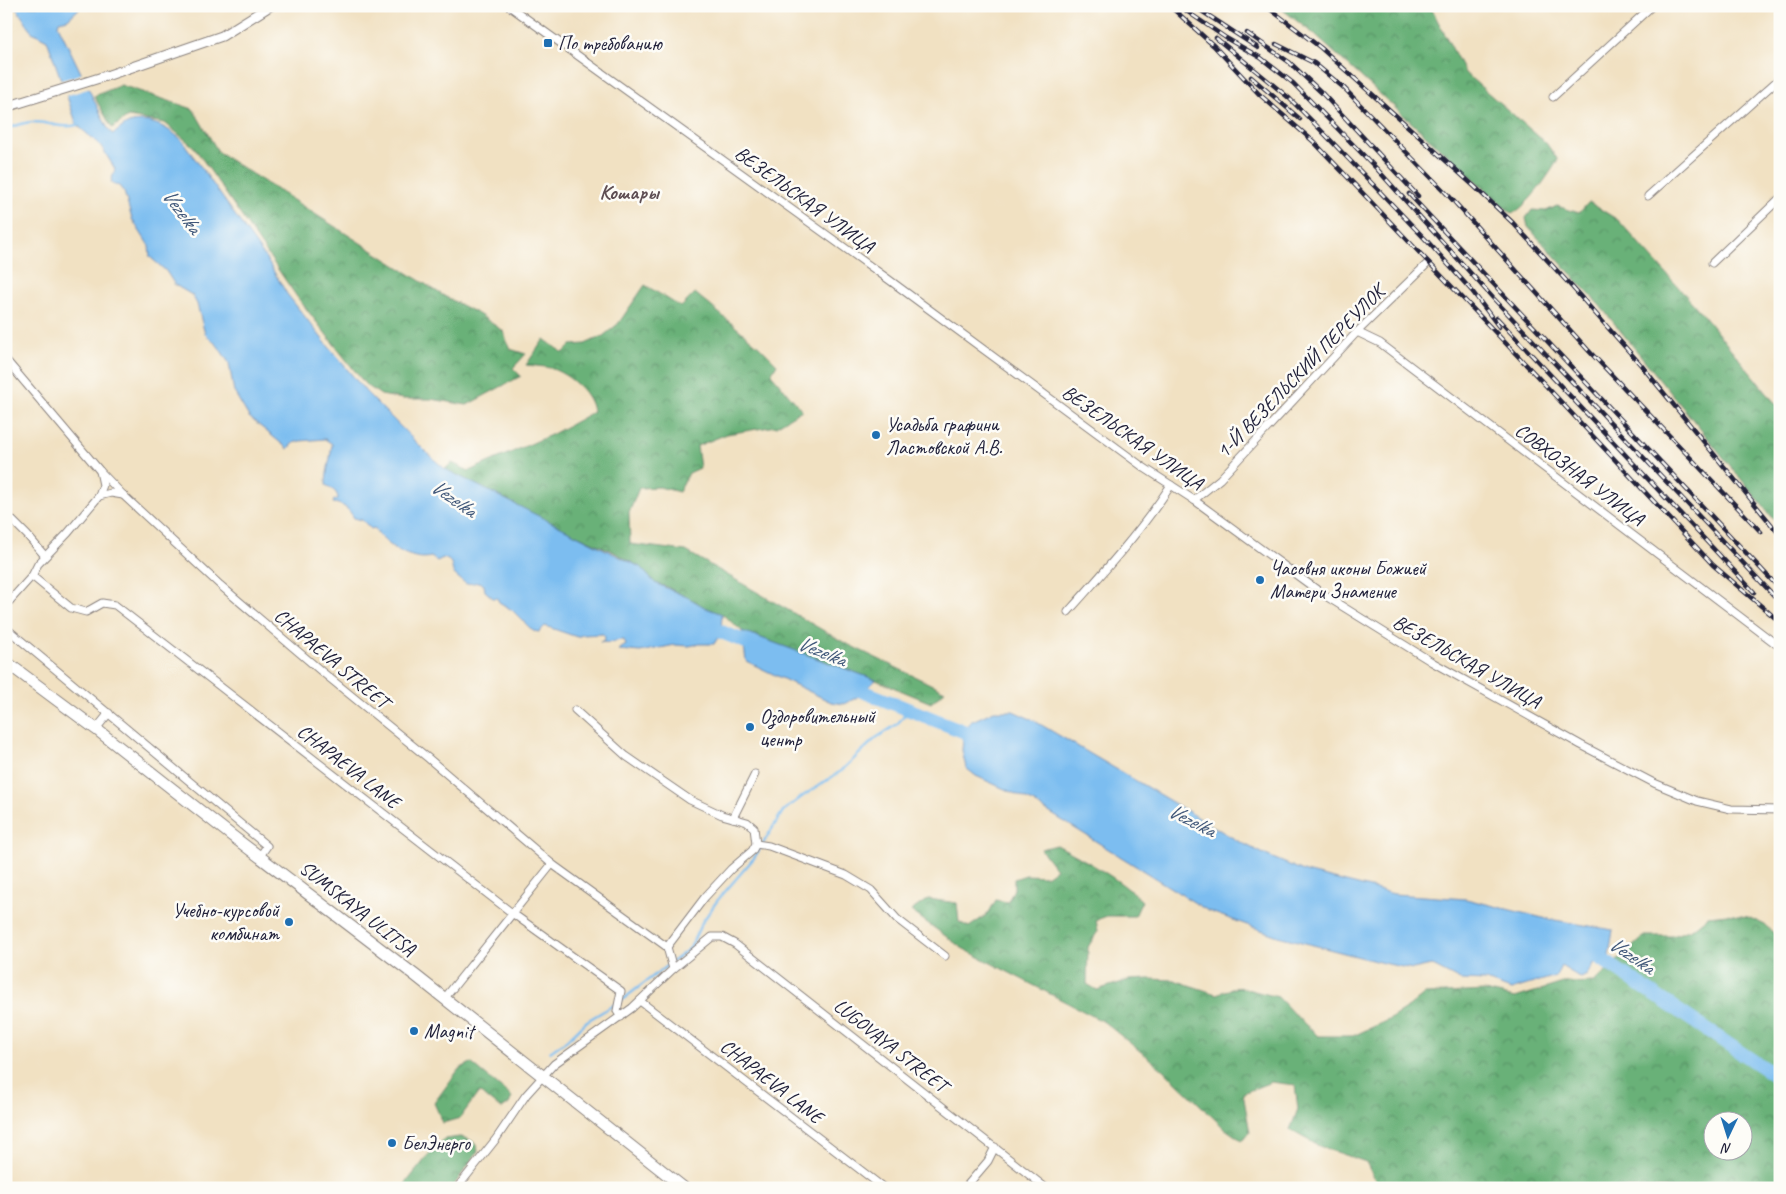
<svg xmlns="http://www.w3.org/2000/svg" width="1786" height="1194" font-family="Caveat,sans-serif">
	<style>
		.forest { fill: url(#forest-crowns); stroke: #466a5a; fill-rule: evenodd }
		.water { fill: #7bbdf0; stroke: #4e7096 }
		.pier { fill: #f1e1c2 }
		.lines { fill: none; stroke-linecap: round; stroke-linejoin: round }
		.stream { stroke: #7bbdf0; stroke-width: 2.5 }
		.river { stroke: #7bbdf0; stroke-width: 14 }
		.minor-casing { stroke: #8a827e; stroke-width: 9 }
		.tertiary-casing { stroke: #8a827e; stroke-width: 11 }
		.primary-casing { stroke: #8a827e; stroke-width: 13 }
		.minor { stroke: #fff; stroke-width: 7 }
		.tertiary { stroke: #fff; stroke-width: 9 }
		.primary { stroke: #fff; stroke-width: 11 }
		.rail-casing { stroke: #22223b; stroke-width: 4.5 }
		.rail { stroke: #fdfcf7; stroke-width: 2.5; stroke-dasharray: 8; stroke-linecap: butt }
		.poi-dot { fill: #1f6fb2; stroke: #fdfcf7; stroke-width: 2 }
		.labels { text-anchor: middle; stroke-width: 5; stroke-linejoin: round; paint-order: stroke }
		.poi-label { font-size: 20px; fill: #22223b; stroke: #fdfcf7; text-anchor: start }
		.street-label { font-size: 20px; fill: #22223b; stroke: #fdfcf7 }
		.neighbourhood-label { font-size: 21px; font-weight: bold; fill: #5e4e53; stroke: #fdfcf7 }
		.water-label { font-size: 21px; font-style: italic; fill: #41587a; stroke: #fdfcf7 }
	</style>
	<defs>
		<pattern id="forest-crowns" width="20" height="18" patternUnits="userSpaceOnUse" patternTransform="scale(1.25)"><rect width="20" height="18" fill="#69b178"/><path d="M2 6a3 3 0 1 1 6 0M12 15a3 3 0 1 1 6 0" fill="none" stroke="#569064"/></pattern>
	</defs>
	<rect width="100%" height="100%" fill="#fdfcf7"/>
	<filter id="ink" filterUnits="userSpaceOnUse"><feTurbulence type="fractalNoise" baseFrequency=".02" numOctaves="2"/><feDisplacementMap in="SourceGraphic" scale="10" xChannelSelector="R" yChannelSelector="G"/><feConvolveMatrix kernelMatrix="1 2 1 2 8 2 1 2 1" color-interpolation-filters="sRGB"/></filter>
	<filter id="wash" filterUnits="userSpaceOnUse"><feTurbulence type="fractalNoise" baseFrequency=".0096" numOctaves="4" result="noise"/><feDisplacementMap in="SourceGraphic" scale="20" xChannelSelector="R" yChannelSelector="G"/><feGaussianBlur stdDeviation="1.12" result="paint"/><feColorMatrix in="noise" values="0 0 0 0 0 0 0 0 0 0 0 0 0 0 0 0 0 1.4 0 .05"/><feComposite in="paint" operator="in"/></filter>
	<g filter="url(#wash)">
		<rect width="100%" height="100%" fill="#f1e1c2"/>
		<g class="forest">
			<path d="M1278,6H1430L1465,73L1546,143L1558,160C1548,176 1529,205 1512,214L1316,36Z"/>
			<polygon points="121,85 193,109 219,153 444,296 480,315 503,331 510,349 526,354 513,368 521,376 467,405 431,399 403,399 381,395 365,384 297,297 194,147 165,123 128,117 112,128 94,96"/>
			<polygon points="1589,202 1618,220 1698,309 1780,409 1780,527 1601,307 1528,227 1526,218 1532,210 1546,211 1557,206 1579,213"/>
			<path d="M645,285L681,307L695,293L760,347L777,364L771,374L802,410L776,426L727,434L697,446L700,468L689,473L679,492L659,487L639,488L629,513L630,544L686,551L845,643L945,691L931,703L876,680L742,631L722,614L708,609L667,587L655,583L640,567L612,551L572,533L445,469L452,463L469,471L553,434L593,412C591,392 568,374 550,368C543,366 533,366 526,365L544,339L563,353L571,345L585,344L603,336L618,324Z"/>
			<path d="M1057,845C1085,860 1120,879 1142,901L1135,916H1107L1096,920L1098,931L1088,947L1087,984L1097,990L1129,980L1149,979L1174,980L1216,994L1238,987L1278,997L1293,1013L1318,1036H1353L1388,1020L1409,1007L1425,994L1485,991L1515,998L1563,983L1594,982L1644,936H1672L1692,929L1708,916L1727,914L1748,917L1765,925L1780,939V1188H1372L1376,1182L1366,1162L1319,1146L1290,1130L1298,1109L1295,1085L1271,1082L1243,1093L1250,1133L1241,1140L1224,1128L1167,1073L1104,1022L962,948L911,911L928,899L957,903L959,922L969,927L988,914L996,900L1008,902L1014,889V879L1026,875L1046,876L1056,869L1041,849ZM1714,1122H1744V1152H1714Z"/>
			<polygon points="471,1063 512,1097 509,1104 502,1109 479,1092 460,1118 443,1123 434,1103 459,1069"/>
			<path d="M460,1137C470,1139 476,1141 478,1151L452,1188H402L434,1148L445,1139Z"/>
		</g>
		<g class="water">
			<path d="M15,6H82L68,19L59,21L58,25L107,127L112,134C118,132 123,125 129,123C149,117 166,127 181,139L267,260L287,294L324,341L366,392L428,454L445,469L640,567L655,583L689,598L706,608L722,614L721,633L714,644H699L689,646L675,645L640,652L618,650L626,645L624,640C614,640 612,644 600,642L604,640L605,637L603,634L582,635L577,637L545,626L539,632L533,631L512,610L499,602L497,598H493L485,591L484,585L480,582L466,584C463,581 458,578 455,575C449,567 456,562 443,558L437,561L431,557C412,562 384,545 374,528L371,529L362,520L354,518C349,509 343,504 333,503L334,500L338,499C338,492 331,488 326,485C326,471 331,458 332,444L325,439L300,441L293,443L288,449L249,417L234,392L229,363L218,346L205,334L197,304L192,295L175,285L166,271L150,257L149,246L132,219L124,192L119,186L111,182L115,169L101,146L77,125L47,40L32,32Z"/>
			<polygon points="742,631 876,680 856,698 844,704 831,702 746,661"/>
			<polygon points="994,711 1013,711 1033,720 1238,841 1268,856 1306,872 1394,894 1466,899 1543,918 1613,930 1609,956 1593,964 1587,975 1581,978 1561,966 1556,976 1511,990 1486,981 1460,980 1431,965 1413,969 1383,963 1278,936 1208,911 1031,801 976,776 966,768 962,750 963,739 970,722"/>
		</g>
		<polygon class="pier" points="84,73 91,88 65,96 59,81"/>
		<g class="lines">
			<g class="stream">
				<path d="M6,129C15,126 24,122 33,122C50,122 60,129 77,125"/>
				<polyline points="622,1000 690,948 701,924 717,901 754,858 783,811 803,796 841,771 876,738 896,725 910,710"/>
				<polyline points="550,1052 567,1040 587,1021 617,1003"/>
			</g>
			<g class="river">
				<polyline points="704,625 761,648"/>
				<polyline points="847,685 983,739"/>
				<polyline points="1587,951 1591,952 1780,1079"/>
			</g>
		</g>
	</g>
	<g filter="url(#ink)">
		<g class="lines">
			<defs>
				<g id="minor">
					<polyline points="509,6 888,279 1143,467 1194,500 1324,595 1432,662 1581,745 1654,783 1697,801 1731,809 1780,810"/>
					<polyline points="1553,97 1652,6"/>
					<polyline points="1648,196 1780,78"/>
					<polyline points="1712,263 1780,198"/>
					<polyline points="1357,332 1380,343 1780,647"/>
					<polyline points="6,360 100,471 123,495 220,585 321,671 428,758 552,864 667,947"/>
					<polyline points="99,496 111,493 123,495"/>
					<polyline points="1194,500 1220,479 1357,332 1427,264"/>
					<polyline points="6,514 27,535 45,556"/>
					<polyline points="32,576 71,608 86,612 102,603 115,605 512,913 621,991 617,1011 621,1017"/>
					<polyline points="6,605 32,576 38,564 68,533 99,496 103,485 100,471"/>
					<path d="M1068,612C1104,572 1141,531 1171,485"/>
					<polyline points="6,628 267,846 260,856"/>
					<polyline points="575,710 626,756 690,800 722,815 747,822 754,828 756,844 752,851 731,869 705,897 667,947"/>
					<polyline points="96,729 109,713"/>
					<polyline points="733,818 755,774"/>
					<polyline points="756,844 769,846 846,875 871,890 897,919 945,956"/>
					<polyline points="667,947 673,969"/>
					<polyline points="444,999 552,864"/>
					<polyline points="640,1001 884,1188"/>
					<polyline points="457,1188 496,1139 526,1095 554,1064 632,1008 673,969 712,937 722,937 735,944 1046,1188"/>
					<polyline points="965,1188 988,1161 995,1147"/>
				</g>
				<polyline id="tertiary" points="6,107 109,75 222,36 270,6"/>
				<polyline id="primary" points="6,662 96,729 231,835 416,976 684,1188"/>
			</defs>
			<use href="#minor" class="minor-casing"/>
			<use href="#tertiary" class="tertiary-casing"/>
			<use href="#primary" class="primary-casing"/>
			<use href="#minor" class="minor"/>
			<use href="#tertiary" class="tertiary"/>
			<use href="#primary" class="primary"/>
			<defs>
				<g id="rail">
					<polyline points="1170,6 1214,46 1259,94 1314,142 1535,374 1713,565 1780,622"/>
					<polyline points="1179,6 1226,38 1261,58 1293,83 1377,169 1493,298 1780,602"/>
					<polyline points="1194,6 1258,48"/>
					<polyline points="1266,6 1321,48 1475,187 1513,223 1572,287 1641,365 1780,535"/>
					<polyline points="1247,33 1289,62 1321,92 1418,196"/>
					<polyline points="1216,38 1289,98 1315,124 1428,242 1472,291 1499,327"/>
					<polyline points="1276,44 1314,63 1344,88 1449,196 1588,350 1761,532"/>
					<polyline points="1251,77 1300,119"/>
					<polyline points="1409,194 1780,589"/>
					<polyline points="1497,318 1754,592"/>
				</g>
			</defs>
			<use href="#rail" class="rail-casing"/>
			<use href="#rail" class="rail"/>
		</g>
	</g>
	<g class="poi-dot">
		<rect x="543" y="38" width="10" height="10" rx="2.5"/>
		<circle cx="876" cy="435" r="5"/>
		<circle cx="1260" cy="580" r="5"/>
		<circle cx="750" cy="727" r="5"/>
		<circle cx="289" cy="922" r="5"/>
		<circle cx="414" cy="1031" r="5"/>
		<circle cx="392" cy="1143" r="5"/>
	</g>
	<g class="labels">
		<g class="poi-label">
			<text x="558" y="50">По требованию</text>
			<text x="886" y="431">Усадьба графини<tspan x="886" dy="23">Ластовской А.В.</tspan></text>
			<text x="1270" y="575">Часовня иконы Божией<tspan x="1270" dy="23">Матери Знамение</tspan></text>
			<text x="760" y="723">Оздоровительный<tspan x="760" dy="23">центр</tspan></text>
			<text x="279" y="917" text-anchor="end">Учебно-курсовой<tspan x="279" dy="23">комбинат</tspan></text>
			<text x="424" y="1038">Magnit</text>
			<text x="402" y="1150">БелЭнерго</text>
		</g>
		<g class="street-label">
			<text transform="translate(805 199) rotate(36)" y="7">ВЕЗЕЛЬСКАЯ УЛИЦА</text>
			<text transform="translate(1300 371) rotate(-46)" y="7">1-Й ВЕЗЕЛЬСКИЙ ПЕРЕУЛОК</text>
			<text transform="translate(1133 437) rotate(35)" y="7">ВЕЗЕЛЬСКАЯ УЛИЦА</text>
			<text transform="translate(1580 474) rotate(37)" y="7">СОВХОЗНАЯ УЛИЦА</text>
			<text transform="translate(332 658) rotate(40)" y="7">CHAPAEVA STREET</text>
			<text transform="translate(1467 661) rotate(30)" y="7">ВЕЗЕЛЬСКАЯ УЛИЦА</text>
			<text transform="translate(349 766) rotate(38)" y="7">CHAPAEVA LANE</text>
			<text transform="translate(358 908) rotate(38)" y="7">SUMSKAYA ULITSA</text>
			<text transform="translate(891 1045) rotate(38)" y="7">LUGOVAYA STREET</text>
			<text transform="translate(772 1081) rotate(38)" y="7">CHAPAEVA LANE</text>
		</g>
		<g class="neighbourhood-label">
			<text x="629" y="199">Кошары</text>
		</g>
		<g class="water-label">
			<text transform="translate(182 211) rotate(53)" y="7">Vezelka</text>
			<text transform="translate(454 498) rotate(35)" y="7">Vezelka</text>
			<text transform="translate(822 651) rotate(22)" y="7">Vezelka</text>
			<text transform="translate(1192 820) rotate(27)" y="7">Vezelka</text>
			<text transform="translate(1632 955) rotate(34)" y="7">Vezelka</text>
		</g>
	</g>
	<rect width="1786" height="1194" fill="none" stroke="#fdfcf7" stroke-width="25"/>
	<g transform="translate(1728 1136) rotate(184)"><circle r="24" fill="#fdfcf7" stroke="#a5a5ac"/>
	<path d="M0-4L9 19L0 12L-9 19Z" fill="#1f6fb2"/>
	<text y="-8" font-size="14" font-weight="bold" text-anchor="middle" fill="#22223b">N</text>
	</g>
</svg>
